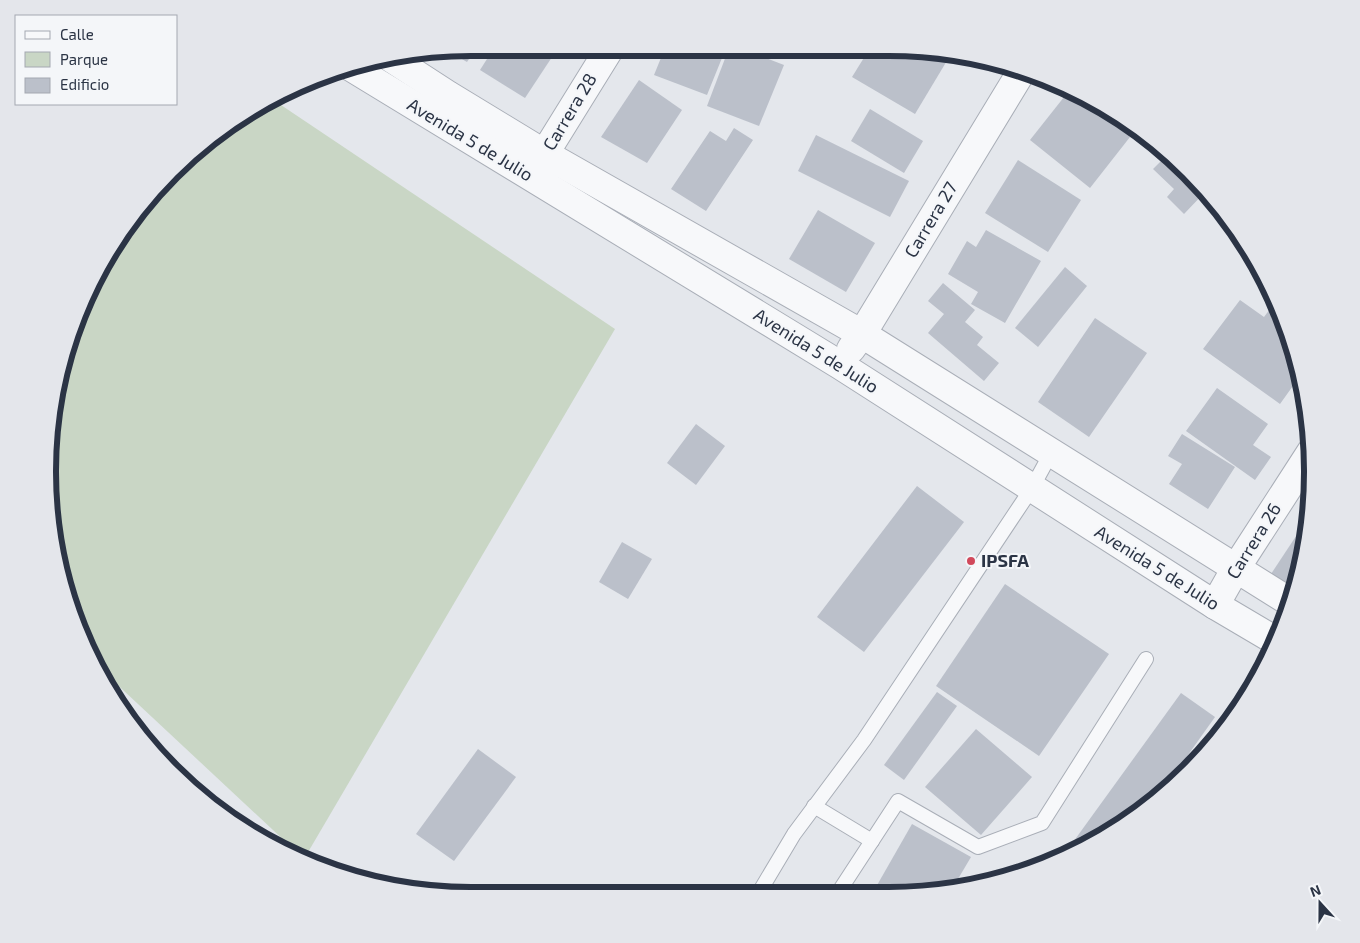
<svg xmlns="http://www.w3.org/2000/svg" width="1360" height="943" font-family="'Exo 2',sans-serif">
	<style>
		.green { fill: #c9d6c5 }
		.building { fill: #bbc0ca }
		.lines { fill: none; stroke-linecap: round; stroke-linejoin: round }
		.lane-casing { stroke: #a9aeb7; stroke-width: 16 }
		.street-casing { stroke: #a9aeb7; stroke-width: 30 }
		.lane { stroke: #f7f8fa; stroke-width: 14 }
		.street { stroke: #f7f8fa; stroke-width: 28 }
		.poi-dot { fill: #d1495b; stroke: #f4f6f9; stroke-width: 2 }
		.labels { text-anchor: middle; stroke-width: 4; stroke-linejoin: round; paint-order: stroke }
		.street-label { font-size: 18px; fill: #2b3445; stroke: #f4f6f9 }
		.poi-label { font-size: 18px; font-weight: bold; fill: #2b3445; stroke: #f4f6f9; text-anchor: start }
		.rim { fill: none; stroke: #2b3445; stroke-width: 6 }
	</style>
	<rect width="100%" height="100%" fill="#e4e7ec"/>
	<polygon class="green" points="275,101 615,329 304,859 93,662 56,554 51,416 80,309 153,192 236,119"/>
	<g class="building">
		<polygon points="476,48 467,62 448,51 472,48"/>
		<polygon points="494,48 558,48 525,98 480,70"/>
		<polygon points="665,48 726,48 707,95 654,75"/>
		<polygon points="729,48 740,48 784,65 759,126 707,106"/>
		<polygon points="870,48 888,48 951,54 915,114 852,77"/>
		<polygon points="639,80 682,110 647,163 601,137"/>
		<polygon points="1068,92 1077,95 1130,137 1090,188 1030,140"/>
		<polygon points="870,109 923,141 904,173 851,141"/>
		<polygon points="734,128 753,140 706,211 671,189 710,131 726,141"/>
		<polygon points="816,135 909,181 890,217 798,171"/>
		<polygon points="1167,155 1189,172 1205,192 1184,214 1167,197 1174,189 1153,169"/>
		<polygon points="1018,160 1081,200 1048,252 985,213"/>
		<polygon points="1213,201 1232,225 1229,228 1207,207"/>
		<polygon points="818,210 875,243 846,292 789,259"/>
		<polygon points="986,230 1041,261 1005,323 971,304 978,292 948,274 967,241 976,247"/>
		<polygon points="1065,267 1087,286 1038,347 1015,328"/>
		<polygon points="943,283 975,310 965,322 983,337 977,345 999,363 984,381 928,333 944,314 928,301"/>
		<polygon points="1240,300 1264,317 1273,305 1280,310 1289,339 1284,347 1294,354 1300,376 1280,404 1203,349"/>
		<polygon points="1095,318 1147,353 1089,437 1038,402"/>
		<polygon points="1217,388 1268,424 1253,445 1271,457 1255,480 1186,431"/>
		<polygon points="696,424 725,446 696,485 667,463"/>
		<polygon points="1182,434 1235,467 1208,509 1169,484 1182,464 1168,456"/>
		<polygon points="917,486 964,522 864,652 817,617"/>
		<polygon points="1308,518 1304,554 1292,596 1267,580"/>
		<polygon points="622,542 652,559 628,599 599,582"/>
		<polygon points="1005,584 1109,654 1039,756 936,686"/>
		<polygon points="937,692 957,706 904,780 884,765"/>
		<polygon points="1181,693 1215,717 1163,790 1076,852 1063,856"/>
		<polygon points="976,729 1032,777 981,835 925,787"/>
		<polygon points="478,749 516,777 454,861 416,834"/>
		<polygon points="912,824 971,857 952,889 874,896 872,894"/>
		<polygon points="784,886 799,896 778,896"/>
	</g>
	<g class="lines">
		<defs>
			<g id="lane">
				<polyline points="814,806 872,841"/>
				<polyline points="757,896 794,834 864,740 1032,488 1051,453"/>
				<polyline points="836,896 898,801 978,847 1042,823 1146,659"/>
			</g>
			<g id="street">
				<polyline points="391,58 448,95 545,154 862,334 1290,602"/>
				<polyline points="351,67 840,365 1215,605 1276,641"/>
				<polyline points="535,169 610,48"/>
				<polyline points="851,349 862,334 1020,74"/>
				<polyline points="1215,605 1236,568 1311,452"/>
			</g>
		</defs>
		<use href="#lane" class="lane-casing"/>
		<use href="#street" class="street-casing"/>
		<use href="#lane" class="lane"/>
		<use href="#street" class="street"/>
	</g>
	<circle class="poi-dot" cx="971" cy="561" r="5"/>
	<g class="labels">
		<g class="street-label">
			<text transform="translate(570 112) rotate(-59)" y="6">Carrera 28</text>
			<text transform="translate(470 140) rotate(31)" y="6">Avenida 5 de Julio</text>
			<text transform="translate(931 220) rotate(-59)" y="6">Carrera 27</text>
			<text transform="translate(816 351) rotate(32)" y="6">Avenida 5 de Julio</text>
			<text transform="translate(1254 541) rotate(-58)" y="6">Carrera 26</text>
			<text transform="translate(1157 568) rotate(32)" y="6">Avenida 5 de Julio</text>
		</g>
		<g class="poi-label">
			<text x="981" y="567">IPSFA</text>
		</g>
	</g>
	<path d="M0 0H1360V943H0ZM471 56H889A415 415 0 0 1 1304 471V472A415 415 0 0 1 889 887H471A415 415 0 0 1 56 472V471A415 415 0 0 1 471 56Z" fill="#e4e6eb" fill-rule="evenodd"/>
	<path class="rim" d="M471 56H889A415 415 0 0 1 1304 471V472A415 415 0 0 1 889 887H471A415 415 0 0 1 56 472V471A415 415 0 0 1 471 56Z"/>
	<rect x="15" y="15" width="162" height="90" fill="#f4f6f9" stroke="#a4a8b1"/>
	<rect x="25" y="31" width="25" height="8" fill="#f7f8fa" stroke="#a4a8b1"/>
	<text x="60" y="40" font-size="15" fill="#2b3445">Calle</text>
	<rect x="25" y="52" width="25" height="15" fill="#c9d6c5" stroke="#a4a8b1"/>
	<text x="60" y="65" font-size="15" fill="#2b3445">Parque</text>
	<rect x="25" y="78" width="25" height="15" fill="#bbc0ca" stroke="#a4a8b1"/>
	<text x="60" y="90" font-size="15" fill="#2b3445">Edificio</text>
	<g transform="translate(1320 903) rotate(339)" stroke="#f4f6f9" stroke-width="4" paint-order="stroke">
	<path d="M0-4L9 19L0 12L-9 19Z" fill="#2b3445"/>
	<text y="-8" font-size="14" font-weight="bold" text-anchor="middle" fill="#2b3445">N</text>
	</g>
</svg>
